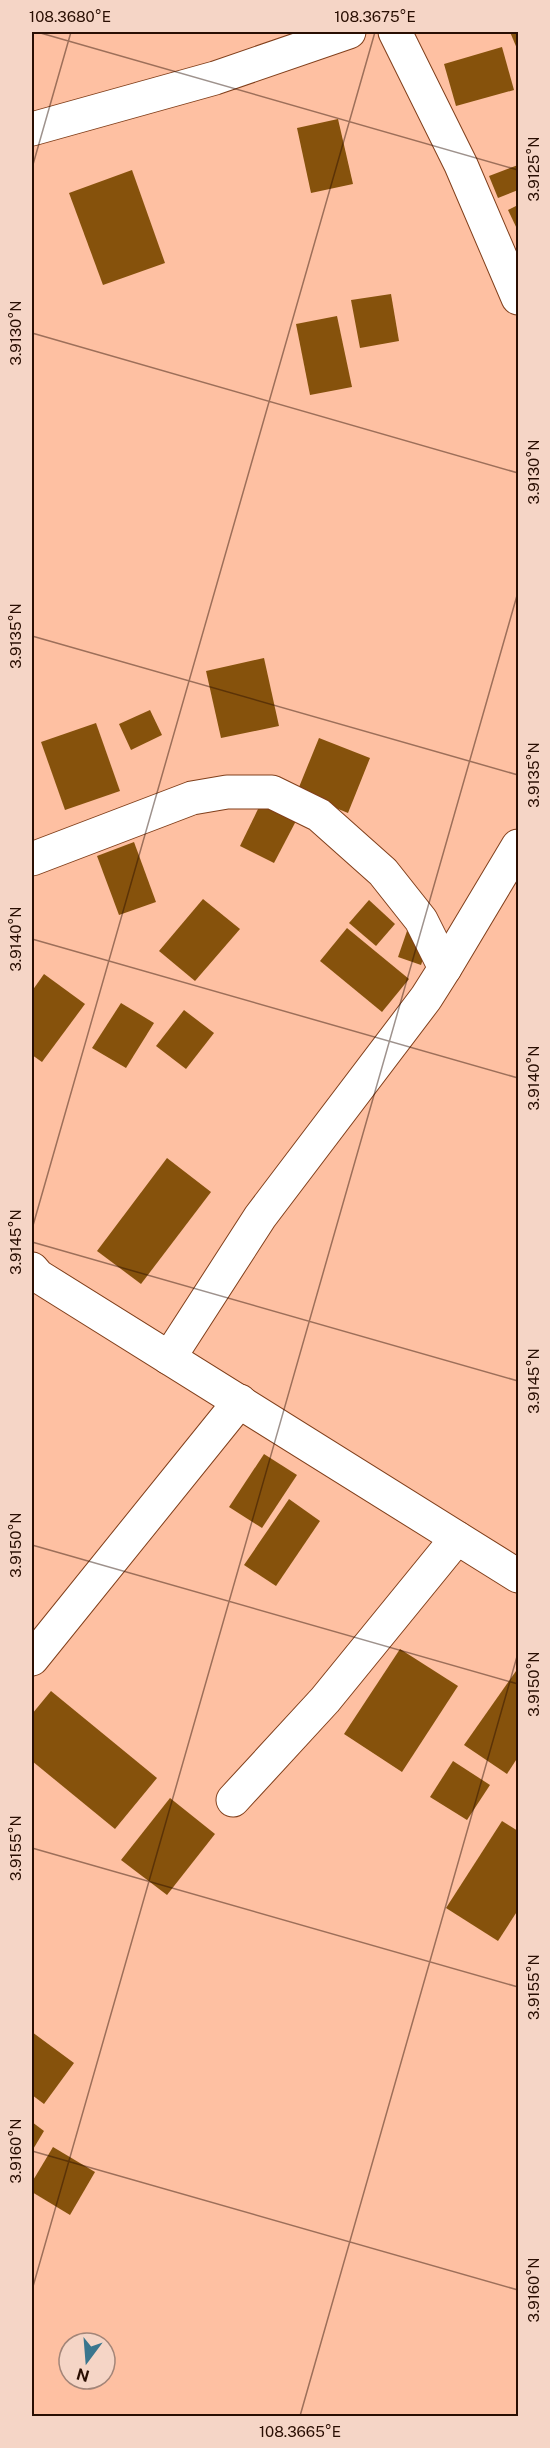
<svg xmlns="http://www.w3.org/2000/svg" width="550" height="2448" font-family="'Public Sans',sans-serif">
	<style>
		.building { fill: #86520c }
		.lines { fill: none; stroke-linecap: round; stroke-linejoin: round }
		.minor-casing { stroke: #813f1b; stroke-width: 35 }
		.tertiary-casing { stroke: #813f1b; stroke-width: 35 }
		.minor { stroke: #fff; stroke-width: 33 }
		.tertiary { stroke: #fff; stroke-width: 33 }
		.ticks { fill: none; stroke: #290e02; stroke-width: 1.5; stroke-opacity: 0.45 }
		.neatline { fill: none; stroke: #290e02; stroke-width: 2 }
		.ticks-label { font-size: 15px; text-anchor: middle; fill: #290e02 }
	</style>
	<rect width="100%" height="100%" fill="#fec0a2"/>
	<g class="building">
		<polygon points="510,32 518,32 518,51"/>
		<polygon points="502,47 514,90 456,106 444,64"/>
		<polygon points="338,119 353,184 311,193 297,128"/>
		<polygon points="518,165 518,190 498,198 489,176"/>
		<polygon points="132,170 165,263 103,285 69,193"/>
		<polygon points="518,205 518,231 508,210"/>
		<polygon points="391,294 399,341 360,348 351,300"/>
		<polygon points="337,316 352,387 310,395 296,324"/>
		<polygon points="264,658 279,726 221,738 206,671"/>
		<polygon points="150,710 162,735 131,750 119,724"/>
		<polygon points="96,723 120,791 65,810 41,742"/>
		<polygon points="319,738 370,758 348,813 297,792"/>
		<polygon points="261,803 296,821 274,863 240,846"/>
		<polygon points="134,842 156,902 119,915 97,856"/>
		<polygon points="203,899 240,929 195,981 159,951"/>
		<polygon points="369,900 395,924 376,946 349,923"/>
		<polygon points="347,928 409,979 382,1012 320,961"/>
		<polygon points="407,931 430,939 421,965 398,957"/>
		<polygon points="44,974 85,1004 42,1062 32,1055 32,991"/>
		<polygon points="121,1003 154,1023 126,1068 92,1048"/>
		<polygon points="184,1010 214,1033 186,1069 156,1046"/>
		<polygon points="167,1158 211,1192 141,1284 97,1251"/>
		<polygon points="264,1454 297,1475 262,1528 229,1507"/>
		<polygon points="289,1499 320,1521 276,1586 244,1565"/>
		<polygon points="400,1649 458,1686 402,1772 344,1734"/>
		<polygon points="516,1671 518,1673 518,1757 507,1774 464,1745"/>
		<polygon points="51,1691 157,1778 115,1829 32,1761 32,1714"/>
		<polygon points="453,1761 490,1785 467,1820 430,1797"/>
		<polygon points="170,1798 215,1834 167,1895 121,1860"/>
		<polygon points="502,1821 518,1831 518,1910 498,1941 446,1908"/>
		<polygon points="32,2032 74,2063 44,2104 32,2095"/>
		<polygon points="32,2122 44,2131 32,2151"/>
		<polygon points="53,2147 95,2172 70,2215 32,2192 32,2182"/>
	</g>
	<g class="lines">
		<defs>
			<g id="minor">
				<polyline points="395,32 461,165 518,298"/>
				<polyline points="32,129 215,78 349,32"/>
				<polyline points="32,859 192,798 227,792 272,792 319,815 383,872 421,920 445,968 426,998 260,1217 169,1358"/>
				<polyline points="445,968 518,846"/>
				<polyline points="32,1659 240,1401"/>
				<polyline points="233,1800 325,1700 457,1538"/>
			</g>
			<polyline id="tertiary" points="32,1269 38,1276 518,1576"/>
		</defs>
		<use href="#minor" class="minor-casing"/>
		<use href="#tertiary" class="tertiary-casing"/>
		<use href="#minor" class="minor"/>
		<use href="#tertiary" class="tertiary"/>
	</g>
	<path class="ticks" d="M37,32L518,170M32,168L71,32M32,333L518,473M32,636L518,775M32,939L518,1078M32,1229L375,32M32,1242L518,1381M32,1545L518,1684M32,1848L518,1987M32,2151L518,2290M32,2290L518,592M300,2416L518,1653"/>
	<rect width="550" height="2448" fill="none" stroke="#f5d5c6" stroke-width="66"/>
	<g transform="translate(87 2361) rotate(196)"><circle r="28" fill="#f5d5c6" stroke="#a38578" stroke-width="1.5"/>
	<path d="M0-4.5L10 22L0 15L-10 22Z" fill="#3a768e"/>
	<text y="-9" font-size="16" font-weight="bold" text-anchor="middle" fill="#290e02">N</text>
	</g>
	<rect x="33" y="33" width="484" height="2382" class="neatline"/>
	<g class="ticks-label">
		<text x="70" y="22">108.3680°E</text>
		<text x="375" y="22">108.3675°E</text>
		<text transform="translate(534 169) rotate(-90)" y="5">3.9125°N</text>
		<text transform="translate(16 333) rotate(-90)" y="5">3.9130°N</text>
		<text transform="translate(534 472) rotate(-90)" y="5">3.9130°N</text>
		<text transform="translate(16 636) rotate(-90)" y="5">3.9135°N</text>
		<text transform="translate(534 775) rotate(-90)" y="5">3.9135°N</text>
		<text transform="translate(16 939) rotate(-90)" y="5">3.9140°N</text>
		<text transform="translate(534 1078) rotate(-90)" y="5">3.9140°N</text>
		<text transform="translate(16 1242) rotate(-90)" y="5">3.9145°N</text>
		<text transform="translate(534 1381) rotate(-90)" y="5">3.9145°N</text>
		<text transform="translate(16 1545) rotate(-90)" y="5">3.9150°N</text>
		<text transform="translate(534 1684) rotate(-90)" y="5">3.9150°N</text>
		<text transform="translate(16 1848) rotate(-90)" y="5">3.9155°N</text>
		<text transform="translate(534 1987) rotate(-90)" y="5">3.9155°N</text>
		<text transform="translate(16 2151) rotate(-90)" y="5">3.9160°N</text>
		<text transform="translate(534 2290) rotate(-90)" y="5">3.9160°N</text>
		<text x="300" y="2437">108.3665°E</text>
	</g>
</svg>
